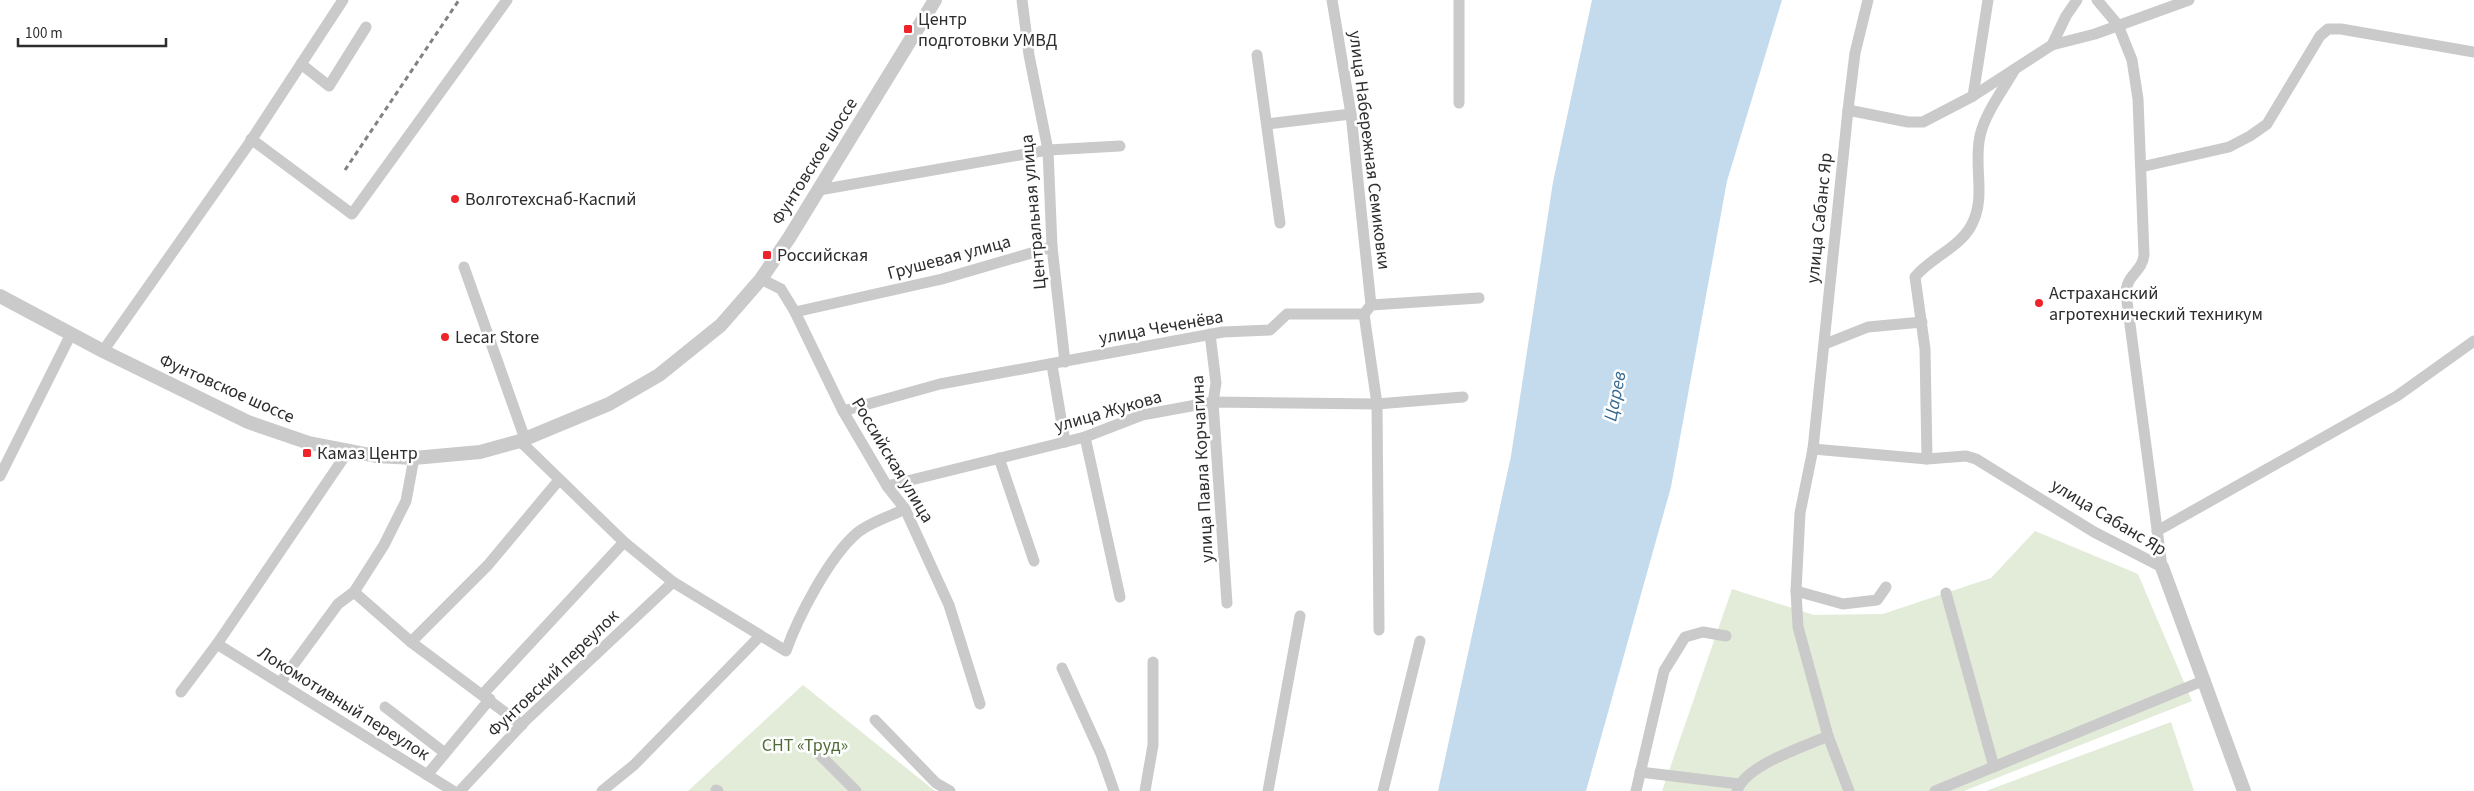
<svg xmlns="http://www.w3.org/2000/svg" width="2474" height="791" font-family="'Source Sans 3',sans-serif">
	<style>
		.green { fill: #e2ecd9 }
		.water { fill: #c4dbed }
		.lines { fill: none; stroke-linecap: round; stroke-linejoin: round }
		.minor { stroke: #cacaca; stroke-width: 11 }
		.tertiary { stroke: #cacaca; stroke-width: 14 }
		.rail { stroke: #828282; stroke-width: 3; stroke-dasharray: 5 4; stroke-linecap: butt }
		.poi-dot { fill: #ef242a; stroke: #fff; stroke-width: 2 }
		.labels { text-anchor: middle; stroke-width: 5; stroke-linejoin: round; paint-order: stroke }
		.poi-label { font-size: 18px; fill: #2d2d2d; stroke: #fff; text-anchor: start }
		.street-label { font-size: 18px; fill: #2d2d2d; stroke: #fff }
		.park-label { font-size: 18px; fill: #4e6b38; stroke: #fff }
		.water-label { font-size: 19px; font-style: italic; fill: #376b93; stroke: #fff }
	</style>
	<rect width="100%" height="100%" fill="#fff"/>
	<g class="green">
		<polygon points="2035,531 2138,574 2192,701 1964,791 1662,791 1732,589 1814,615 1883,614 1991,578"/>
		<polygon points="803,685 935,791 688,791"/>
		<polygon points="2171,722 2194,791 1986,791"/>
	</g>
	<polygon class="water" points="1592,0 1782,0 1727,181 1671,487 1586,791 1438,791 1511,456 1553,182"/>
	<g class="lines">
		<g class="minor">
			<polyline points="1022,0 1029,55 1048,150 1052,247 1065,362"/>
			<polyline points="1332,0 1351,114 1371,305"/>
			<polyline points="1459,0 1459,103"/>
			<path d="M2097,0L2118,25L2132,60L2138,99L2144,255C2142,273 2126,274 2126,294L2162,567"/>
			<polyline points="2052,45 2066,16 2077,0"/>
			<polyline points="1257,55 1280,223"/>
			<polyline points="301,64 329,86 366,27"/>
			<polyline points="1973,96 1988,0"/>
			<polyline points="1848,110 1908,122 1923,122 1973,96 2052,45 2095,34 2189,0"/>
			<polyline points="1267,124 1351,114"/>
			<polyline points="251,139 352,214 507,0"/>
			<polyline points="2141,167 2229,147 2250,136 2267,124 2320,36 2328,29 2341,29 2474,52"/>
			<polyline points="819,190 1048,150 1120,146"/>
			<polyline points="464,267 525,439"/>
			<polyline points="761,279 781,289 795,312 843,411 887,486 905,509 949,605 980,704"/>
			<polyline points="795,312 942,279 1052,247"/>
			<polyline points="1364,314 1377,404 1379,630"/>
			<polyline points="1210,334 1216,383 1213,402 1227,603"/>
			<polyline points="1825,344 1868,327 1922,322"/>
			<polyline points="103,351 248,145 343,0"/>
			<polyline points="1052,365 1065,442"/>
			<polyline points="843,411 940,384 1223,332 1270,330 1287,314 1364,314 1371,305 1479,298"/>
			<polyline points="1085,437 1120,597"/>
			<path d="M520,441L624,542L673,582L786,651C798,617 829,557 857,533C870,522 891,516 905,509"/>
			<polyline points="1813,449 1927,459 1966,456 1976,459 2094,532 2162,567"/>
			<polyline points="999,458 1034,561"/>
			<path d="M1927,459L1925,349L1915,277C1930,258 1959,248 1971,226C1987,197 1973,167 1980,136C1985,113 2003,90 2015,69"/>
			<polyline points="0,476 71,334"/>
			<polyline points="887,486 1085,437 1142,415 1213,402 1377,404 1463,397"/>
			<polyline points="2157,531 2397,396 2474,341"/>
			<polyline points="1796,591 1843,604 1877,600 1886,587"/>
			<polyline points="354,592 411,642 522,725"/>
			<polyline points="1946,593 1994,767"/>
			<polyline points="411,642 488,565 559,480"/>
			<polyline points="217,644 453,791"/>
			<polyline points="1062,668 1101,754 1114,791"/>
			<polyline points="280,683 338,604 354,592 384,545 406,501 414,458"/>
			<polyline points="181,692 217,644 349,450"/>
			<polyline points="483,694 624,542"/>
			<polyline points="385,707 445,753"/>
			<polyline points="875,720 936,783 950,791"/>
			<polyline points="1828,736 1798,627 1796,591 1800,513 1813,449 1848,110 1855,53 1868,0"/>
			<polyline points="814,749 856,791"/>
			<polyline points="1640,772 1739,784"/>
			<polyline points="427,775 490,699"/>
			<polyline points="716,790 718,791"/>
			<polyline points="460,791 526,720 673,582"/>
			<polyline points="602,791 634,765 759,637"/>
			<polyline points="1145,791 1153,745 1153,662"/>
			<polyline points="1268,791 1300,616"/>
			<polyline points="1383,791 1420,641"/>
			<polyline points="1636,791 1664,671 1685,637 1703,632 1726,636"/>
			<path d="M1737,791C1745,765 1804,747 1828,736L1849,791"/>
			<polyline points="1935,791 2205,680"/>
		</g>
		<g class="tertiary">
			<polyline points="0,296 103,351 248,422 309,443 376,456 414,458 480,452 520,441 609,404 659,375 721,325 761,279 789,238 935,0"/>
			<polyline points="2162,567 2244,791"/>
		</g>
		<polyline class="rail" points="345,170 459,0"/>
	</g>
	<g class="poi-dot">
		<rect x="903" y="24" width="10" height="10" rx="2.5"/>
		<circle cx="455" cy="199" r="5"/>
		<rect x="762" y="250" width="10" height="10" rx="2.5"/>
		<circle cx="2039" cy="303" r="5"/>
		<circle cx="445" cy="337" r="5"/>
		<rect x="302" y="448" width="10" height="10" rx="2.5"/>
	</g>
	<g class="labels">
		<g class="poi-label">
			<text x="918" y="25">Центр<tspan x="918" dy="21">подготовки УМВД</tspan></text>
			<text x="465" y="205">Волготехснаб-Каспий</text>
			<text x="777" y="261">Российская</text>
			<text x="2049" y="299">Астраханский<tspan x="2049" dy="21">агротехнический техникум</tspan></text>
			<text x="455" y="343">Lecar Store</text>
			<text x="317" y="459">Камаз Центр</text>
		</g>
		<g class="street-label">
			<text transform="translate(1370 150) rotate(83)" y="6">улица Набережная Семиковки</text>
			<text transform="translate(814 161) rotate(-58)" y="6">Фунтовское шоссе</text>
			<text transform="translate(1033 212) rotate(-95)" y="6">Центральная улица</text>
			<text transform="translate(1819 218) rotate(-84)" y="6">улица Сабанс Яр</text>
			<text transform="translate(949 257) rotate(-15)" y="6">Грушевая улица</text>
			<text transform="translate(1161 327) rotate(-10)" y="6">улица Чеченёва</text>
			<text transform="translate(227 388) rotate(24)" y="6">Фунтовское шоссе</text>
			<text transform="translate(1108 411) rotate(-16)" y="6">улица Жукова</text>
			<text transform="translate(893 460) rotate(59)" y="6">Российская улица</text>
			<text transform="translate(1202 469) rotate(-93)" y="6">улица Павла Корчагина</text>
			<text transform="translate(2109 517) rotate(31)" y="6">улица Сабанс Яр</text>
			<text transform="translate(553 673) rotate(-44)" y="6">Фунтовский переулок</text>
			<text transform="translate(344 703) rotate(32)" y="6">Локомотивный переулок</text>
		</g>
		<g class="park-label">
			<text x="805" y="751">СНТ «Труд»</text>
		</g>
		<g class="water-label">
			<text transform="translate(1614 396) rotate(-79)" y="7">Царев</text>
		</g>
	</g>
	<path d="M18 38v8h148v-8" fill="none" stroke="#2d2d2d" stroke-width="2.5"/>
	<text x="25" y="38" font-size="15" fill="#2d2d2d" stroke="#ffffff" stroke-width="4" paint-order="stroke">100 m</text>
</svg>
